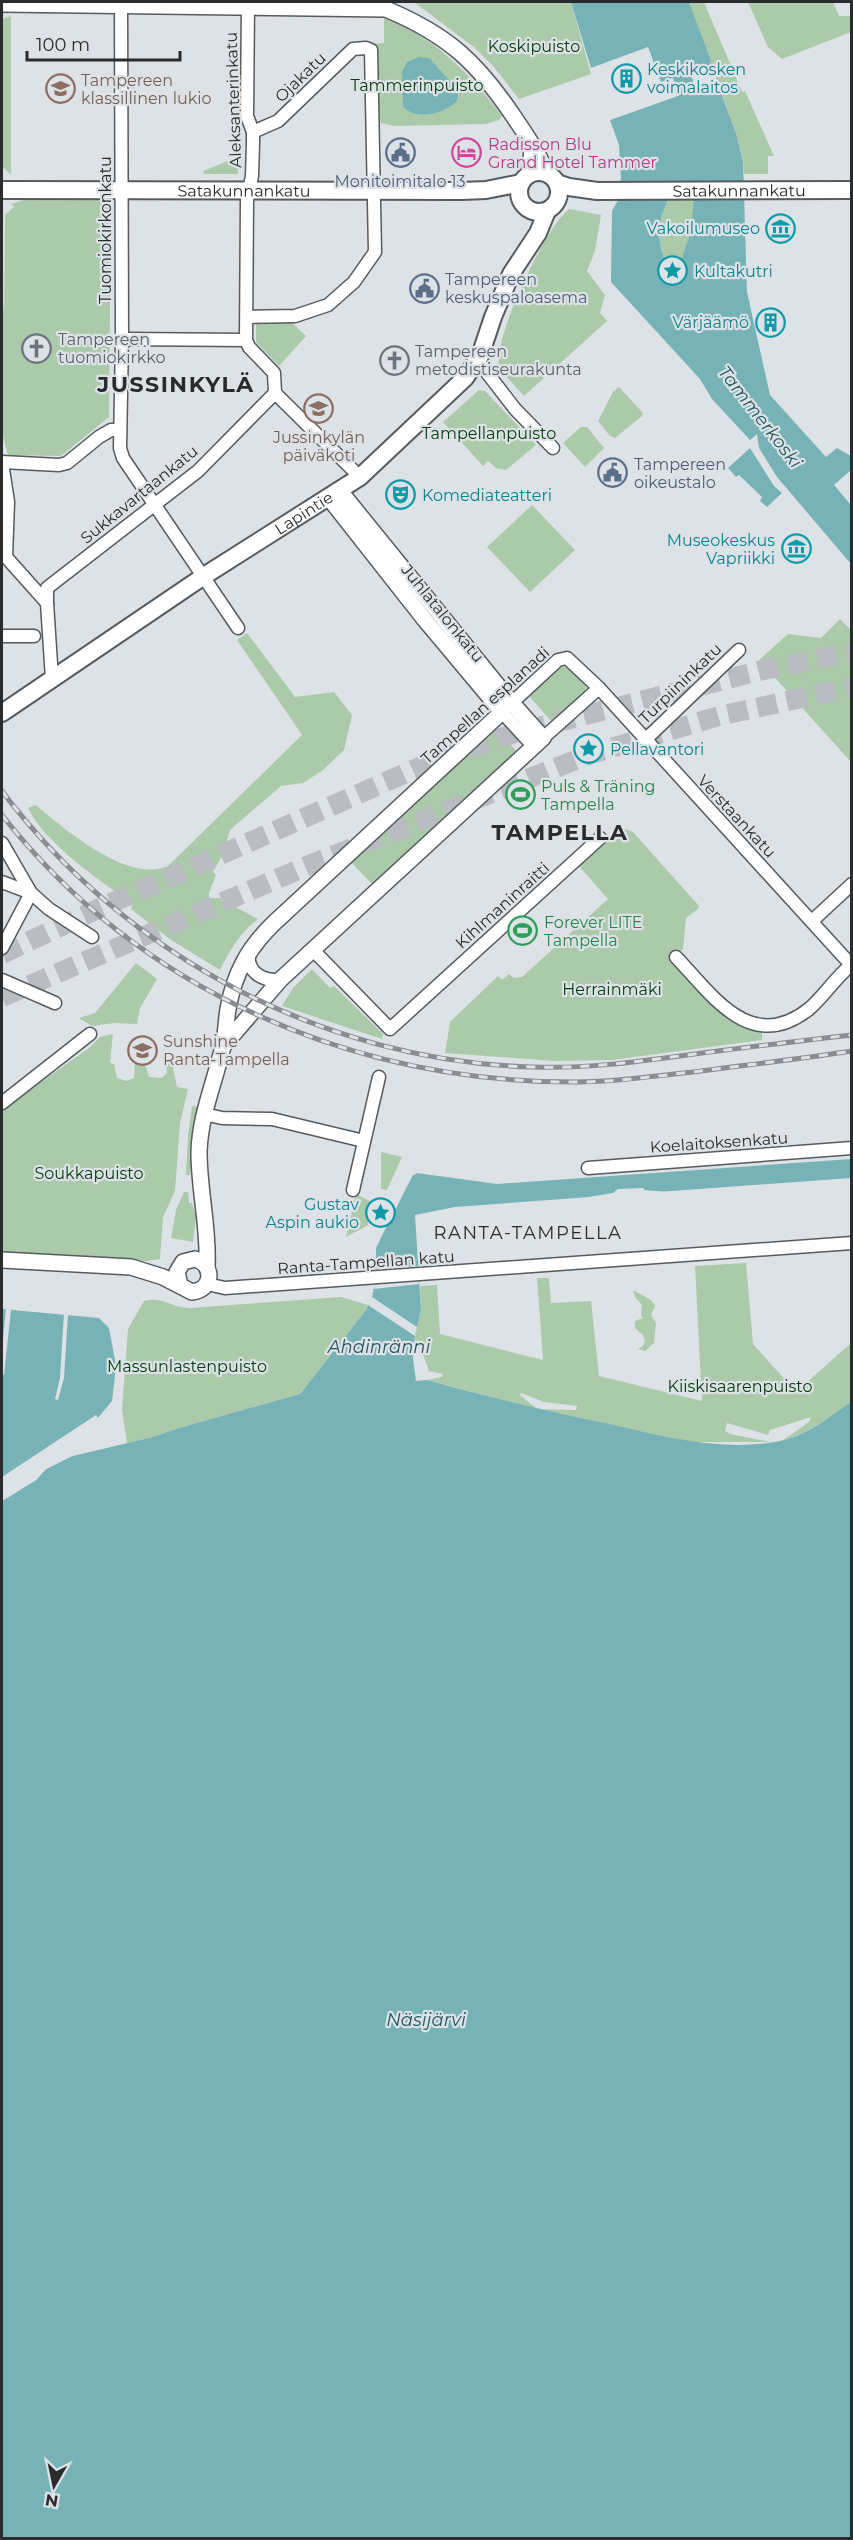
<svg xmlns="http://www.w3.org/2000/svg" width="853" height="2540" font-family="Montserrat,sans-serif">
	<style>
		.green { fill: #aacaaa }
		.water { fill: #77b3b6; fill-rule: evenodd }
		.pier { fill: #dde2e7 }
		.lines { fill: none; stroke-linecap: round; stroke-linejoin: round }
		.river { stroke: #77b3b6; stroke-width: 18 }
		.trunk-tunnel { stroke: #b9bdc2; stroke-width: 20; stroke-dasharray: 20 10; stroke-linecap: butt }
		.minor-casing { stroke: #565b5f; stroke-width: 15 }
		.tertiary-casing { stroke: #565b5f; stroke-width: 18 }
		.secondary-casing { stroke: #565b5f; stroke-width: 20 }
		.minor { stroke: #fff; stroke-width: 12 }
		.tertiary { stroke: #fff; stroke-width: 15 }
		.secondary { stroke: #fff; stroke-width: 16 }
		.rail-casing { stroke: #898c90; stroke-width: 5 }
		.rail { stroke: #dde2e7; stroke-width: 3; stroke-dasharray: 9; stroke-linecap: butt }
		.labels { text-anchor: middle; stroke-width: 4.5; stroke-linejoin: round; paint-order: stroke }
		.park-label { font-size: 16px; fill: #043b0d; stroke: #dde2e7 }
		.culture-label { font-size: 16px; fill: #0d838f; stroke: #dde2e7; text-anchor: start }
		.street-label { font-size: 16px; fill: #292b2d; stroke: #dde2e7 }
		.education-label { font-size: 16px; fill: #785e54; stroke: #dde2e7; text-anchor: start }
		.hotel-label { font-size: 16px; fill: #b23c85; stroke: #dde2e7; text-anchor: start }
		.service-label { font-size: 16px; fill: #4e5e75; stroke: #dde2e7; text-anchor: start }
		.worship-label { font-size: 16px; fill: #5b616d; stroke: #dde2e7; text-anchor: start }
		.leisure-label { font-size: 16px; fill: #27864d; stroke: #dde2e7; text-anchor: start }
		.water-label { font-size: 18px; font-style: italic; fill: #23585a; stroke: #dde2e7 }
		.neighbourhood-label { font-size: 18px; letter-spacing: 1.5px; fill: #292b2d; stroke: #dde2e7 }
		.district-label { font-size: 22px; font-weight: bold; letter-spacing: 1.5px; fill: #292b2d; stroke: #dde2e7 }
	</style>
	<rect width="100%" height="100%" fill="#dde2e7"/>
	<g class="green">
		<polygon points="414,2 571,2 591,74 519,99 494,67 475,48"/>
		<polygon points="689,2 704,2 742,92 745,91 774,156 768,156 768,174 744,174 743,159 736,133"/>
		<polygon points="748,2 833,2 839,16 851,16 851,32 782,59 768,47"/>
		<polygon points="11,16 11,175 2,166 2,19"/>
		<path d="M384,18C435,37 470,74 502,116L499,120L486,124L395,126L381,123L377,116L374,44L384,43Z"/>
		<polygon points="238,157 238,174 204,174 203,171"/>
		<polygon points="24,200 103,200 109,207 111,208 109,417 61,456 8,455 2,433 2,322 4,304 5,215 14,207 11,204"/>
		<path d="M668,200H695L690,235L676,275H671C658,246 654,230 668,200Z"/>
		<path d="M569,209L601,215L595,251L587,271L605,295L600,313L607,321L524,396L506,376L509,369L499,364C495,334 545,228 569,209Z"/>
		<polygon points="256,323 292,323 306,336 279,366 256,342"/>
		<polygon points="619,387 643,413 642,416 615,438 610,436 598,421 613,392"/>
		<polygon points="479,390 485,391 536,445 506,470 496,468 488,461 483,466 443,422"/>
		<polygon points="581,427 587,427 604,448 585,467 563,443"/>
		<polygon points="532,505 575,550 530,592 487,547"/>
		<polygon points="840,619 851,630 851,762 759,660 788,634 821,638"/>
		<path d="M247,633L295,697L334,692L352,715L344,750L323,770L303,783L281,786L230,830L222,856L213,872L216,875L209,893V898H219L258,919C240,933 230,950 220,970L171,940L131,909L133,903C101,883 44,842 28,808L36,805C64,829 128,884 168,866L302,735L237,640Z"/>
		<path d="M563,667L572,669L587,688C580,701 565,716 551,721L529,696L554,669Z"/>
		<polygon points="495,728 519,754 375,887 350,861"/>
		<polygon points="622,828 633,832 699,906 698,909 686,918 683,949 674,958 683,968 762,1029 762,1040 612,1060 555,1061 445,1053 450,1022 498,976 502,980 509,974 514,978 522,977 608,899 579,866"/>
		<polygon points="136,963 157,979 140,1008 137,1024 115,1023 92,1026 79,1018 95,1013"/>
		<polygon points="312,969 330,988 334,986 383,1034 382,1039 282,1006 293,988"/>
		<polygon points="113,1034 110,1063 114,1064 117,1078 126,1081 134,1078 135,1063 140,1060 145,1064 149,1077 162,1078 167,1073 166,1059 171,1058 177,1087 188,1089 180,1123 175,1191 163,1217 160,1259 146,1261 2,1254 2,1110 89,1048 100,1037"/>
		<polygon points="192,1106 198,1107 190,1175 186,1175 188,1136"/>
		<polygon points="381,1152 402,1157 387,1190 381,1189"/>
		<polygon points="184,1192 188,1192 189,1203 192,1203 196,1216 193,1242 171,1238 176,1210"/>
		<polygon points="356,1194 370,1201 368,1225 346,1237"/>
		<path d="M746,1263L753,1344L796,1392L851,1343V1402C829,1418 808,1433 782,1441L809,1422L811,1417L770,1430L768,1435L727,1423L725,1431L730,1434L771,1442H687L539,1409L576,1410L577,1406L544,1402L521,1393L520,1395L537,1409L427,1380L442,1377L443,1374L429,1371L423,1354L429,1347L414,1343L421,1310L420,1286L437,1285L440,1334L543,1360L537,1278H549L551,1303L591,1301L599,1376L702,1401L695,1266Z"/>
		<polygon points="633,1290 651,1300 655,1306 651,1315 656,1323 654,1343 645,1351 638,1349 643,1346 645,1341 643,1335 635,1328 635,1321 643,1318 641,1315 642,1305 635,1297"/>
		<path d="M341,1297L368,1305L366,1310L300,1394L179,1428L153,1437L127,1443L122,1410L128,1329L144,1301C164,1296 170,1308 190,1308Z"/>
	</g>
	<g class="water">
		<polygon points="571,2 689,2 711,61 710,65 661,82 648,47 591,68"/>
		<path d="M419,57L429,58L449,80L451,87L458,94L457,101C445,113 418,121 403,107L402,72L407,62Z"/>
		<path d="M717,82L736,133L743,161L747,292L770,395L826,457L837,448L851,456V470L834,485L851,505V564L777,477L759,448L757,434L750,440L712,399L700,379L611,282L612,211L618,200L621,178L619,145L610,120ZM668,200H694L690,234L676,275H671C658,246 654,230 668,200Z"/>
		<polygon points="750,448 774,486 782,493 767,507 760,501 762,497 739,475 736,477 728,468"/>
		<path d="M851,1159V1178L455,1207L415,1215L421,1310L412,1350L416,1381L427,1380C485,1396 542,1410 600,1422C659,1435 719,1453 780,1441C808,1435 829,1417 851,1402V2538H2V1501L36,1480L46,1469L72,1456L153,1437L179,1428L300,1394L366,1310L372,1297L378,1269L376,1268L375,1250L409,1178L417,1173L497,1184Z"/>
		<polygon points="2,1309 99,1318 109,1328 116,1366 112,1401 98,1418 2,1481"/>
	</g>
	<g class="pier">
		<polygon points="716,79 719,81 607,121 609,117"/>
		<polygon points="417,1170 472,1176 471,1179 417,1173 413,1175 376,1247 376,1268 373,1267 373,1249 407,1176"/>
		<polygon points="644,1188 644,1190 668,1192 582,1198 613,1193 618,1189"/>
		<polygon points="418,1266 419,1284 374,1289 378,1268"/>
		<polygon points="372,1297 417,1327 415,1336 368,1305"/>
		<polygon points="6,1309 11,1310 4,1375 2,1375 2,1349"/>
		<polygon points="64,1313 68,1314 64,1378 58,1400 55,1399 60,1378"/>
		<polygon points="106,1409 109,1409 100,1420 2,1484 2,1477 96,1415 98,1418"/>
		<polygon points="126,1440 127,1443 72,1456 46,1469 36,1480 2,1501 2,1498 34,1477 45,1467 70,1453"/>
	</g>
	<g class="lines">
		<polyline class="river" points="673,52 695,113"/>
		<g class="trunk-tunnel">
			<polyline points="2,954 100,908 431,762 515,733 759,671 852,652"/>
			<polyline points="2,997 314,863 591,754 719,716 852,687"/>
		</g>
		<defs>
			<g id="minor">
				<polyline points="121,2 122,339 120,448 123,458 238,628"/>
				<polyline points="248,2 247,116 253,132 253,143 252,176 247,200 246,340 249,347 274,373 275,393"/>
				<polyline points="247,317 295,316 328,305 354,282 375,252 371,50 366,48 353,49 278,121 253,132"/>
				<polyline points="122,339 246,340"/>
				<polyline points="478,361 515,409 553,448"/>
				<polyline points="275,393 360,477"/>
				<polyline points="2,462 59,465 67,463 99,437 111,430 120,430"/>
				<polyline points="2,463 8,502 6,557"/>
				<polyline points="6,557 47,603 52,679"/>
				<polyline points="47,603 47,588 198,471 275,393"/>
				<polyline points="2,636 34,636"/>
				<polyline points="599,688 852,966"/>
				<polyline points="645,740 739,650"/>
				<polyline points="533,746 502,712 558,660 567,658 599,688 543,738"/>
				<polyline points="2,843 31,893 2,948"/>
				<polyline points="2,882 31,893 49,909 92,937"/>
				<polyline points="812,921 852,884"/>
				<polyline points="313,950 390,1029 600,838"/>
				<path d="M249,952C246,972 262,981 280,980"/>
				<path d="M676,957C712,995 751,1055 809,1009C824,996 835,978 851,965"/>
				<polyline points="2,980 55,1003"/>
				<polyline points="2,1103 90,1034"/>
				<polyline points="204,1114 222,1118 272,1119 364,1141"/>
				<polyline points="588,1168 852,1148"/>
				<polyline points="353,1190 379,1077"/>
				<polyline points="207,1284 225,1288 852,1243"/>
			</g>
			<g id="tertiary">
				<path d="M2,4L386,9C448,35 477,62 514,117C526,135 539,153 546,173"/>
				<polyline points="530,174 532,146"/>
				<polyline points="224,1045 280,980 543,738 512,703 340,491"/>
				<path d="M2,1260L131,1267L163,1277L192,1292C213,1290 215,1265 195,1259L183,1262L177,1272L180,1285"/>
				<path d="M207,1266C209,1228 199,1191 199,1152C200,1115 215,1082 223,1046C226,1034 226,1021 228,1009C234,974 248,948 274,923L502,712L425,620L329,498"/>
			</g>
			<g id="secondary">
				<circle cx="539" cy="192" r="20"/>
				<path id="s1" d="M557,183L569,187L597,191L852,190"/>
				<path id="s2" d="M2,190L462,191L486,190L521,183"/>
				<path id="s3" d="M2,713L204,576L360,477L465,378L480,356L493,317L511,274L538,233L547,211"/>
			</g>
		</defs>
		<use href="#minor" class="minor-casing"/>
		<use href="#tertiary" class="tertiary-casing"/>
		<use href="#secondary" class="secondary-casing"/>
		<use href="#minor" class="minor"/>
		<use href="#tertiary" class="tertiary"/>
		<use href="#secondary" class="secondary"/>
		<defs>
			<g id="rail">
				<path d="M2,791C126,956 324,1061 532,1067C584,1069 636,1062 687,1055C742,1048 797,1041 852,1035"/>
				<path d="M2,815C141,992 354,1083 577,1082C616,1082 655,1076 693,1072C746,1065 799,1059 852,1051"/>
			</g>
		</defs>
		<use href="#rail" class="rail-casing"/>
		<use href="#rail" class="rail"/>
	</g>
	<defs>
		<symbol id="building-ring" viewBox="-11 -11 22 22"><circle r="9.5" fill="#dde2e7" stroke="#0f9aa8" stroke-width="1.5"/><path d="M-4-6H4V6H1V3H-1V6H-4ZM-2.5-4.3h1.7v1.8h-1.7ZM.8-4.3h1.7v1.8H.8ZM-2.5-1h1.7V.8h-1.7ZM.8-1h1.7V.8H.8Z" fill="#0f9aa8"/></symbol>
		<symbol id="school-ring" viewBox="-11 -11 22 22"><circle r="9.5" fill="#dde2e7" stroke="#8d6e63" stroke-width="1.5"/><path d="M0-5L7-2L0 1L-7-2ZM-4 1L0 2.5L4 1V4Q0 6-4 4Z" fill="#8d6e63"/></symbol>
		<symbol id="civic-ring" viewBox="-11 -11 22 22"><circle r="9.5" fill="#dde2e7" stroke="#5c6f8a" stroke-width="1.5"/><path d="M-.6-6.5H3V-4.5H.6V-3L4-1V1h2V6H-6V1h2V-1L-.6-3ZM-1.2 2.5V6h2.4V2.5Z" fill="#5c6f8a"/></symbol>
		<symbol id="hotel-ring" viewBox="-11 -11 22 22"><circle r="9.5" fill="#dde2e7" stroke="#d1479c" stroke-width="1.5"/><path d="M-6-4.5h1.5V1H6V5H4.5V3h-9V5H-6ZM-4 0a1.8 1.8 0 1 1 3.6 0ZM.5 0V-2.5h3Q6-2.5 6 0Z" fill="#d1479c"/></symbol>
		<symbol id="museum-ring" viewBox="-11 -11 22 22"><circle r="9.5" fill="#dde2e7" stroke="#0f9aa8" stroke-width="1.5"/><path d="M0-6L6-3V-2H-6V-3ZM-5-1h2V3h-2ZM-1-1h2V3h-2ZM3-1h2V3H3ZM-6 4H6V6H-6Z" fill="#0f9aa8"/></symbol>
		<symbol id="sight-ring" viewBox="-11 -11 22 22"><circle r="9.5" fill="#dde2e7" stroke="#0f9aa8" stroke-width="1.5"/><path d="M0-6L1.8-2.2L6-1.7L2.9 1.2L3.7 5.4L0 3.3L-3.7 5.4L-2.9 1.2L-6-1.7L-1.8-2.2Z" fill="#0f9aa8"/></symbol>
		<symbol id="church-ring" viewBox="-11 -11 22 22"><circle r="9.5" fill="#dde2e7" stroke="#6b7280" stroke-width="1.5"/><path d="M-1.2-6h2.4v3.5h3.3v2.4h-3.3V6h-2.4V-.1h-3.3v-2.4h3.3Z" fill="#6b7280"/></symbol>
		<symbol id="theatre-ring" viewBox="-11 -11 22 22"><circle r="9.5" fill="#dde2e7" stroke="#0f9aa8" stroke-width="1.5"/><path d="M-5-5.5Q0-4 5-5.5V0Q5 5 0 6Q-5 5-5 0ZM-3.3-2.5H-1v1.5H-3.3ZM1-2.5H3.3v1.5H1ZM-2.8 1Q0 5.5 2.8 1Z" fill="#0f9aa8"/></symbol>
		<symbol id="stadium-ring" viewBox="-11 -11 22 22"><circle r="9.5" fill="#dde2e7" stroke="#2e9e5b" stroke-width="1.5"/><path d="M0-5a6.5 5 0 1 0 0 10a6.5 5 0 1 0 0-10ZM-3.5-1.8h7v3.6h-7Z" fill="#2e9e5b"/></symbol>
	</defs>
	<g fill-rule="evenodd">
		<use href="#building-ring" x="610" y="62" width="33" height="33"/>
		<use href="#school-ring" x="44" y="72" width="33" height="33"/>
		<use href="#civic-ring" x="384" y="136" width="33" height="33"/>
		<use href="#hotel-ring" x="450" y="136" width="33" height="33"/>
		<use href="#museum-ring" x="764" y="212" width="33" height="33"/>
		<use href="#sight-ring" x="656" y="254" width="33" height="33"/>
		<use href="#civic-ring" x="408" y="272" width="33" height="33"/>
		<use href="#building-ring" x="754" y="306" width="33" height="33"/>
		<use href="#church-ring" x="20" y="332" width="33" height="33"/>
		<use href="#church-ring" x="378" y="344" width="33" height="33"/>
		<use href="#school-ring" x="302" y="392" width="33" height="33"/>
		<use href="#civic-ring" x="596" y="456" width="33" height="33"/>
		<use href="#theatre-ring" x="384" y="478" width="33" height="33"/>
		<use href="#museum-ring" x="780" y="532" width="33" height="33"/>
		<use href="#sight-ring" x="572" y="732" width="33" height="33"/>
		<use href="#stadium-ring" x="504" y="778" width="33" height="33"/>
		<use href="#stadium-ring" x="506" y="914" width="33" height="33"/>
		<use href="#school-ring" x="126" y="1034" width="33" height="33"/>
		<use href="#sight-ring" x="364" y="1196" width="33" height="33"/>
	</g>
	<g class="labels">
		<g class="park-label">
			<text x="534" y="52">Koskipuisto</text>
			<text x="417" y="91">Tammerinpuisto</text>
			<text x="489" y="439">Tampellanpuisto</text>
			<text x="612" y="995">Herrainmäki</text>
			<text x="89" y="1179">Soukkapuisto</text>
			<text x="187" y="1372">Massunlastenpuisto</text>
			<text x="740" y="1392">Kiiskisaarenpuisto</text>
		</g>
		<g class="culture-label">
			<text x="647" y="75">Keskikosken<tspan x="647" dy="18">voimalaitos</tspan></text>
			<text x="760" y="234" text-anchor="end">Vakoilumuseo</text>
			<text x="694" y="277">Kultakutri</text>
			<text x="749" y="328" text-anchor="end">Värjäämö</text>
			<text x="422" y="501">Komediateatteri</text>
			<text x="775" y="546" text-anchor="end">Museokeskus<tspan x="775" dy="18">Vapriikki</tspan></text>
			<text x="610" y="755">Pellavantori</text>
			<text x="359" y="1210" text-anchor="end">Gustav<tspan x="359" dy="18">Aspin aukio</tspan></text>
		</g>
		<g class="street-label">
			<text transform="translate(300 77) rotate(-44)" y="6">Ojakatu</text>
			<text transform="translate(233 100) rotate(-92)" y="6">Aleksanterinkatu</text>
			<text dy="6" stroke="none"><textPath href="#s2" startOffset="242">Satakunnankatu</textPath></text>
			<text dy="6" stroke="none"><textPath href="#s1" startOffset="183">Satakunnankatu</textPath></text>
			<text transform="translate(105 230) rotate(-90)" y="6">Tuomiokirkonkatu</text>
			<text transform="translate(139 494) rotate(-39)" y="6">Sukkavartaankatu</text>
			<text dy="6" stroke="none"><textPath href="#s3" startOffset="362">Lapintie</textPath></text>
			<text transform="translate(443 613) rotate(51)" y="6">Juhlatalonkatu</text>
			<text transform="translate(680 683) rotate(-44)" y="6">Turpiininkatu</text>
			<text transform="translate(485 705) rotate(-42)" y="6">Tampellan esplanadi</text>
			<text transform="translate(737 816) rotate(47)" y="6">Verstaankatu</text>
			<text transform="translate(502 905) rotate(-42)" y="6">Kihlmaninraitti</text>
			<text transform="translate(719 1142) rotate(-4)" y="6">Koelaitoksenkatu</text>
			<text transform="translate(366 1262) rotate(-4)" y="6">Ranta-Tampellan katu</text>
		</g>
		<g class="education-label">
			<text x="81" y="86">Tampereen<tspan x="81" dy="18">klassillinen lukio</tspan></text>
			<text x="319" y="443" text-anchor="middle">Jussinkylän<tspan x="319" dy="18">päiväkoti</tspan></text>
			<text x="163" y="1047">Sunshine<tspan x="163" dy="18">Ranta-Tampella</tspan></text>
		</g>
		<g class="hotel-label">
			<text x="488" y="150">Radisson Blu<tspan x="488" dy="18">Grand Hotel Tammer</tspan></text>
		</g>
		<g class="service-label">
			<text x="400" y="187" text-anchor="middle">Monitoimitalo 13</text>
			<text x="445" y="285">Tampereen<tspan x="445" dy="18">keskuspaloasema</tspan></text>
			<text x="634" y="470">Tampereen<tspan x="634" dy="18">oikeustalo</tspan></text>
		</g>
		<g class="worship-label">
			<text x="58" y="345">Tampereen<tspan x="58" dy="18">tuomiokirkko</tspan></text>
			<text x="415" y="357">Tampereen<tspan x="415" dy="18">metodistiseurakunta</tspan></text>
		</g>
		<g class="leisure-label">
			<text x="541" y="792">Puls &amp; Träning<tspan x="541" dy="18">Tampella</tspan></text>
			<text x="544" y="928">Forever LITE<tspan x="544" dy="18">Tampella</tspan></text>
		</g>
		<g class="water-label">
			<text transform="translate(760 417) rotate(52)" y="6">Tammerkoski</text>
			<text x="379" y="1353">Ahdinränni</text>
			<text x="426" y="2026">Näsijärvi</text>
		</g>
		<g class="neighbourhood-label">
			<text x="528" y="1239">RANTA-TAMPELLA</text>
		</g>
		<g class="district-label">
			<text x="176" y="392">JUSSINKYLÄ</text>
			<text x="560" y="840">TAMPELLA</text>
		</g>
	</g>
	<rect width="853" height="2540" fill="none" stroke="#292b2d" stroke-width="6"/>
	<g transform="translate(54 2486) rotate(189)" stroke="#dde2e7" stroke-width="4.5" paint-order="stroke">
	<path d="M0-4.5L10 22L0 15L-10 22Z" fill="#292b2d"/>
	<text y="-9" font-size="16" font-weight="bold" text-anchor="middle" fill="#292b2d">N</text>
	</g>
	<path d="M27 51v9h153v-9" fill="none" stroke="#292b2d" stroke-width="3"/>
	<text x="36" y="51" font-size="18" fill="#292b2d" stroke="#dde2e7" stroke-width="4.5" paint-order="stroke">100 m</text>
</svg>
